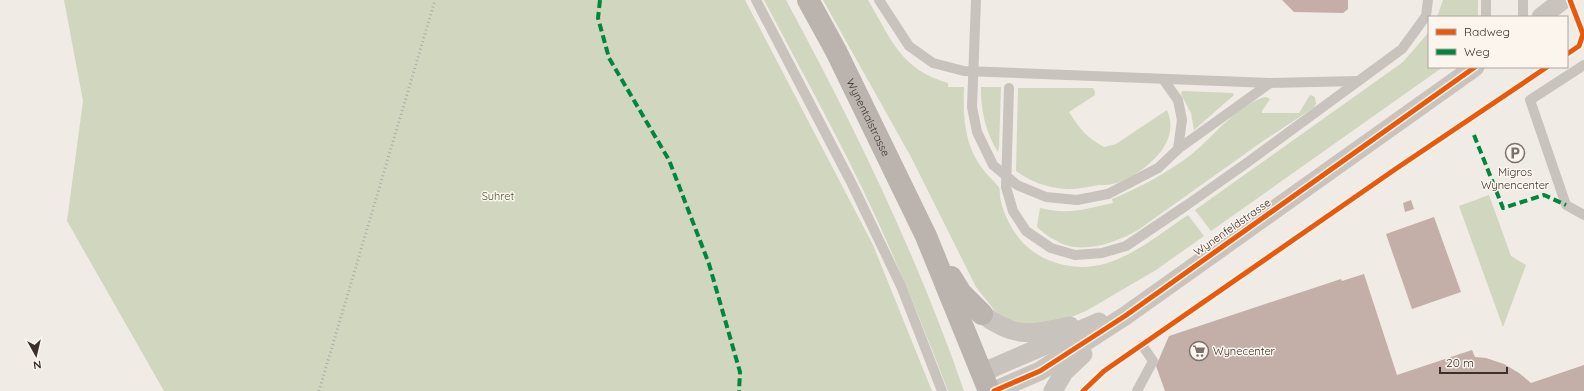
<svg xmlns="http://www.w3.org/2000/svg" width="1584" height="391" font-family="Quicksand,sans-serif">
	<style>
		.green { fill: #d1d6bf }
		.building { fill: #c3afa7 }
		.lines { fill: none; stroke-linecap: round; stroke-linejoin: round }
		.lane { stroke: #c9c3be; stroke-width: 10 }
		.street { stroke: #c9c3be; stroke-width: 19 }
		.secondary { stroke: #bab3ae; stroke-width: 22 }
		.rail { stroke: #b1aca8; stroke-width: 3; stroke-dasharray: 1 3; stroke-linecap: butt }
		.lane-bridge { stroke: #c9c3be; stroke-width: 10 }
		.quiet { stroke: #00873e; stroke-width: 4; stroke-dasharray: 8 4; stroke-linecap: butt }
		.cycleway-casing { stroke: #fbf5ee; stroke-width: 8 }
		.cycleway { stroke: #e8590c; stroke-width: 5 }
		.labels { text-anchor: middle; stroke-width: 3; stroke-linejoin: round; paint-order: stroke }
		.street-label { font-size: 11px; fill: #3b302b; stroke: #fbf5ee }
		.poi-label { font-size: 11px; fill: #3b302b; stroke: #fbf5ee }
		.park-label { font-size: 11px; fill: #4a5a2e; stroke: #fbf5ee }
	</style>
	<rect width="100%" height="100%" fill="#f0ebe5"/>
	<g class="green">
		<polygon points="64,0 745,0 873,245 932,391 164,391 67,221 83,101"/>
		<path d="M764,0H786C854,126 917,255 964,391H948C932,349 915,306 897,265C859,174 810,87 764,0Z"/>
		<path d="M823,0H868C891,39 901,70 948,83V87H964C963,115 964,144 982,168C987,175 993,180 998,186C1001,189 999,196 1001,201C1003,212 1009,224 1016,234C1024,246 1037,256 1051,261C1105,282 1146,243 1188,215L1204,236L1156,270L1086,311L1064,320L1034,326L1007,319L995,311L976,287L911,157Z"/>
		<polygon points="1443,0 1478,0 1478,17 1437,17"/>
		<polygon points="1429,32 1429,67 1443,67 1211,231 1195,210 1403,62"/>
		<path d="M981,87H1001L999,147L998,152C986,134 980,108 981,87Z"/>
		<path d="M1018,88H1093L1095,92V95L1069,112C1080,129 1086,137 1104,147L1116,144L1167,110C1173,124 1171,137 1162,150C1151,165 1126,184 1106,185C1104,185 1101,185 1098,185C1087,187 1076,190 1064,189C1046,187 1031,182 1016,171Z"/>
		<polygon points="1182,91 1233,93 1234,95 1194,130 1191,113 1181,94"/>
		<path d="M1310,95L1315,97L1316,104L1313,108L1263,141L1138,230C1115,243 1080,256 1055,240C1048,237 1043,232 1037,227L1040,208C1070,215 1085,209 1113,203L1112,199C1141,187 1167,173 1192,154C1213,137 1240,102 1266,97L1270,99L1262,111V113H1299Z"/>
		<polygon points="1489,195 1511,256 1526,265 1503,327 1459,206"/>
	</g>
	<g class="building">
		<polygon points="1282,0 1348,0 1348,9 1343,13 1294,12"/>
		<polygon points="1411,200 1414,209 1405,212 1403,203"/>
		<polygon points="1434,217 1461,292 1412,309 1386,234"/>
		<polygon points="1364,274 1397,375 1472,350 1475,357 1486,358 1504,364 1519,373 1531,383 1584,365 1584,391 1165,391 1156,366 1169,336 1341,279 1342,281"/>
	</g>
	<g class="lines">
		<g class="lane">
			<polyline points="756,0 852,184 901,286 942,391"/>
			<polyline points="879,0 909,46 933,63 964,71 1270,83 1358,81"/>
			<polyline points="1486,0 1486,17"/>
			<polyline points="1523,17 1523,0"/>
			<polyline points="1584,65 1530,100 1566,205 1584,215"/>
			<polyline points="1009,88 1006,187 1013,211 1026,231 1051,248 1075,255 1102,253 1126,246 1187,205 1248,162 1402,49 1426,16 1428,0"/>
			<polyline points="1178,149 1270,83"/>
			<polyline points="1108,194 1158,168 1178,149 1182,120 1178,100 1163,79"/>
			<polyline points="1137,391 1153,361 1142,345"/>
		</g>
		<g class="street">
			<polyline points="1541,17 1563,0"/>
			<path d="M982,314C1016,339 1031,334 1070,326"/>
			<polyline points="981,373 1099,322"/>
			<polyline points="994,391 1040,371 1125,316 1475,67"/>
			<polyline points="1053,391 1064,372 1083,354"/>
		</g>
		<g class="secondary">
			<path id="s1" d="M808,0L836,51L926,236L989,391"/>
			<polyline points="951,277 961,293 982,314"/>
		</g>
		<polyline class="rail" points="319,391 435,0"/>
		<polyline class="lane-bridge" points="976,0 972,107 977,132 993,165 1017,185 1046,197 1077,200 1108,194"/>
		<g class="quiet">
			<polyline points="600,0 598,18 609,58 669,160 709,264 740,372 739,391"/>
			<polyline points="1474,135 1503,208 1544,195 1566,205"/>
		</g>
		<defs>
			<g id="cycleway">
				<polyline points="1567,54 1579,46 1583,34 1570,0"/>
				<polyline points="994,391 1040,371 1125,316 1475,67"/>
				<polyline points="1083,391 1104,371 1397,168 1547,67"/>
			</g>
		</defs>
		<use href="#cycleway" class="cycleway-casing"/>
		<use href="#cycleway" class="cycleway"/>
	</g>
	<defs>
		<symbol id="parking-ring" viewBox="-11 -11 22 22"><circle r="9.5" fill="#fbf5ee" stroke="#7a716c" stroke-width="1.5"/><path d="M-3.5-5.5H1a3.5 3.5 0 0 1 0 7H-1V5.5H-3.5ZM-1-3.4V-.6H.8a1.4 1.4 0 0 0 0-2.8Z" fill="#7a716c"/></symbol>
		<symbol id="supermarket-ring" viewBox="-11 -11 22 22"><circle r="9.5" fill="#fbf5ee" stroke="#7a716c" stroke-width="1.5"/><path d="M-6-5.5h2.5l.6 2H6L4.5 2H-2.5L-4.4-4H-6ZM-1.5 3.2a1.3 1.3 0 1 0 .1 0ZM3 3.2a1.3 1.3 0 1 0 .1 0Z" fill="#7a716c"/></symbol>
	</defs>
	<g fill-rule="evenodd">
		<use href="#parking-ring" x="1504" y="142" width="22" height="22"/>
		<use href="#supermarket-ring" x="1188" y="340" width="22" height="22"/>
	</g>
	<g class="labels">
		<g class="street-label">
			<text dy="4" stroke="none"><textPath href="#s1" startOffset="132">Wynentalstrasse</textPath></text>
			<text transform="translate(1232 227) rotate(-35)" y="4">Wynenfeldstrasse</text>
		</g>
		<g class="poi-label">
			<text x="1515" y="176">Migros<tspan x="1515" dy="13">Wynencenter</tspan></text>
			<text x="1213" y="355" text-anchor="start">Wynecenter</text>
		</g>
		<g class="park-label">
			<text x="498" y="200">Suhret</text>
		</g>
	</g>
	<rect x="1428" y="16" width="140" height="52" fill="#fbf5ee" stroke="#aea6a0"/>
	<rect x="1436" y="29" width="20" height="6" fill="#e8590c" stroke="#aea6a0"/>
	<text x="1464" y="36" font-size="12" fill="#3b302b">Radweg</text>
	<rect x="1436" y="49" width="20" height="6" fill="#00873e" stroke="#aea6a0"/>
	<text x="1464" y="56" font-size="12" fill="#3b302b">Weg</text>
	<g transform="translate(36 355) rotate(172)" stroke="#fbf5ee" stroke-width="3" paint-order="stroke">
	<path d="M0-3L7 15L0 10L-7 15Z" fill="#3b302b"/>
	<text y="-6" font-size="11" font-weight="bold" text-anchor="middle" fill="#3b302b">N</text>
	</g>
	<path d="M1440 367v6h67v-6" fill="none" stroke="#3b302b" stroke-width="2"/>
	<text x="1446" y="367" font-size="12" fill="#3b302b" stroke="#fbf5ee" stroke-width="3" paint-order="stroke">20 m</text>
</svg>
